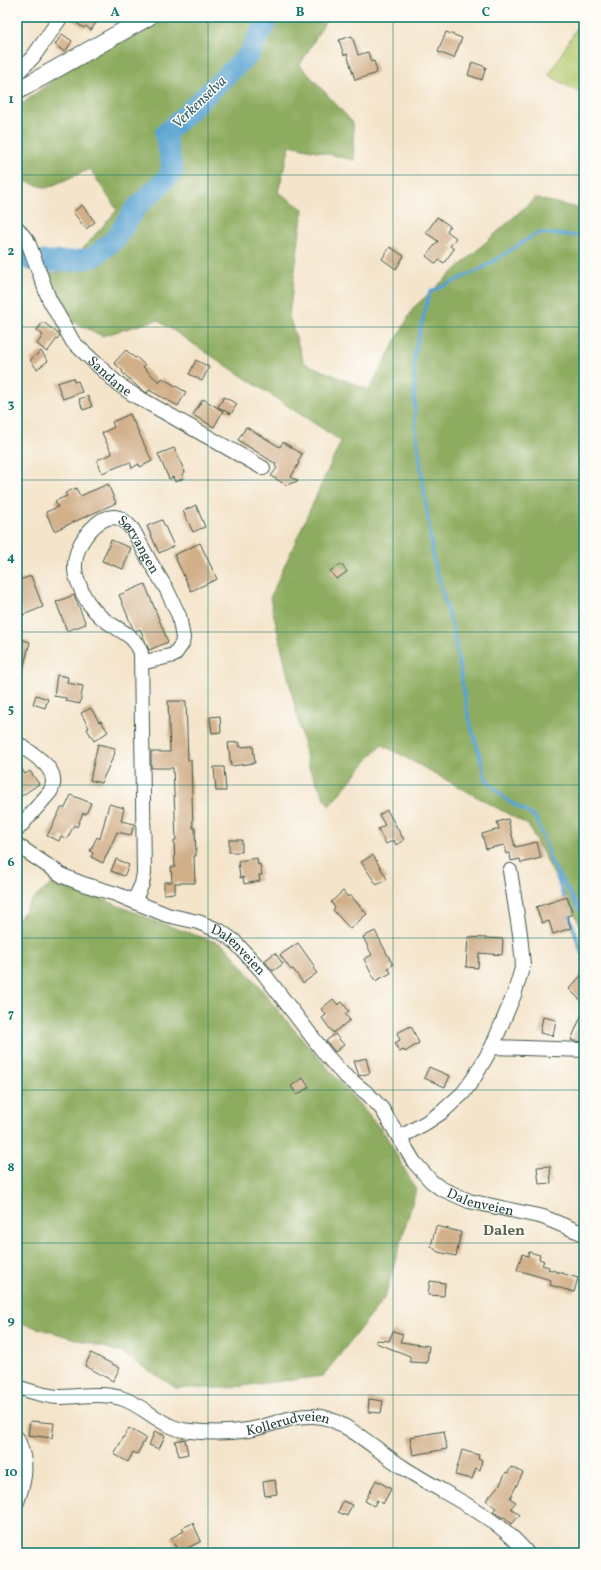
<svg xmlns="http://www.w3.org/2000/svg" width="601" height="1570" font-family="Vollkorn,serif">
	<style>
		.green { fill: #b2c76b; stroke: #688250 }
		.forest { fill: #8dac5f; stroke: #56744a }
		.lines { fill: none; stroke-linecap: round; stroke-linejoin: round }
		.stream { stroke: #59a3d1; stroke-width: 3.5 }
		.river { stroke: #59a3d1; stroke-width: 21 }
		.building { fill: #d1af89 }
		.minor-casing { stroke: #3f564a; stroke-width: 16 }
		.tertiary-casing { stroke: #3f564a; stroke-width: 19 }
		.minor { stroke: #fff; stroke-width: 14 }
		.tertiary { stroke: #fff; stroke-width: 17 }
		.grid { fill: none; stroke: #0f766e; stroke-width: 1; stroke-opacity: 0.55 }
		.labels { text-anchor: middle; stroke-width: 3; stroke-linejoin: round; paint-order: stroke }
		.street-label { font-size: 14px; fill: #1f3d34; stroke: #fdfcf7 }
		.water-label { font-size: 15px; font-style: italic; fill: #33616b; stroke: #fdfcf7 }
		.neighbourhood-label { font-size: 15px; font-weight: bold; fill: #5d6552; stroke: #fdfcf7 }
		.neatline { fill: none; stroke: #0f766e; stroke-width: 1.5 }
		.grid-label { font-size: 13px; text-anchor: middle; font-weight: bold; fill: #0f766e }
	</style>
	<rect width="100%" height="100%" fill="#fdfcf7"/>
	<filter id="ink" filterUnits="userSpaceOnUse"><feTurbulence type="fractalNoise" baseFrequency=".025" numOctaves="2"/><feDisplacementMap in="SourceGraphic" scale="8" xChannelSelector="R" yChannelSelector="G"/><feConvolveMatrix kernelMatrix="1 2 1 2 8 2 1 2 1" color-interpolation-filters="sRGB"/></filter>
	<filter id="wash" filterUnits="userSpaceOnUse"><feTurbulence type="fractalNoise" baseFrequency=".012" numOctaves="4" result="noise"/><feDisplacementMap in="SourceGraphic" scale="16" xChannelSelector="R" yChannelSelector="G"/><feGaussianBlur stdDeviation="0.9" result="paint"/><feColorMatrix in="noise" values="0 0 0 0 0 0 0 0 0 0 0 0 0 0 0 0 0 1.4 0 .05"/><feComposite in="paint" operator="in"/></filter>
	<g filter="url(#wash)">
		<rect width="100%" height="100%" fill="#f4e4ca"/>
		<polygon class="green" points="583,17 584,17 584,96 549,75"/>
		<g class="forest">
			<polygon points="148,17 328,17 300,65 353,123 354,160 290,145 278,192 303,209 289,316 304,363 369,390 414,307 535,198 583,209 584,208 584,932 528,825 381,744 329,806 309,768 270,598 341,441 157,320 102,336 57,313 40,274 62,272 117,210 90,169 47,188 17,179 17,108 92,49"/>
			<polygon points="56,880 163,924 222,944 232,953 285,1019 385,1134 416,1190 385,1297 323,1376 225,1388 176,1388 120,1352 17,1322 17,922 31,901"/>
		</g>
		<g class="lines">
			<g class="stream">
				<polyline points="584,236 537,233 481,269 430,292 429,294 414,355 415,423 434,563 453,630 468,715 486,779 504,798 536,818 552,864 584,917"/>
				<polyline points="556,874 565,902"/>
				<polyline points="568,912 581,951 584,955"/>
			</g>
			<g class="river">
				<polyline points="17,258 26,257 30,260"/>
				<polyline points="41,261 75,261 94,257 115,239 136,208 173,172 165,134 250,53 269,17"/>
			</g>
		</g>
		<g id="blocks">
			<g class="building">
				<polygon points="69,17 100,17 91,30 86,26 84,28 69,18"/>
				<polygon points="446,32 462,38 454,58 438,52"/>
				<polygon points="62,34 72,41 65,52 55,45"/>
				<polygon points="352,36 358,55 368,52 371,62 374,61 377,71 374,74 355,80 347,54 344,55 339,40"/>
				<polygon points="472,62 486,67 482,80 468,75"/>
				<polygon points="82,205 95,222 86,229 73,212"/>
				<polygon points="437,217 450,226 447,231 456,238 450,246 454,249 444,263 439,260 436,264 426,256 438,241 426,233"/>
				<polygon points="390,247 404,256 396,269 382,259"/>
				<polygon points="43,322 60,335 47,352 37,344 43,335 37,330"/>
				<polygon points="126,350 135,358 136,357 145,365 143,367 159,382 162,378 186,392 178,406 149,390 147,393 139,388 122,372 123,371 114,363"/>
				<polygon points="41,351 48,361 37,369 30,360"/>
				<polygon points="196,360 209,367 202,381 189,374"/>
				<polygon points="73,378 74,382 78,381 82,392 63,399 57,383"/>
				<polygon points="88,396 92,407 83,410 79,399"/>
				<polygon points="224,397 237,404 231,414 218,407"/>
				<polygon points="203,399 223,411 214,427 193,415"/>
				<polygon points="130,414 152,461 140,467 139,464 132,468 130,462 102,473 97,460 112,454 102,433 114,427 112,422"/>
				<polygon points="246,427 280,447 283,442 302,454 298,462 299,463 291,477 298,481 286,485 271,476 277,468 275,466 276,464 238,440"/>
				<polygon points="174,448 185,472 182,474 184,478 175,482 173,477 169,479 158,454"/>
				<polygon points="108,484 116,503 54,531 46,512 58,507 55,501 67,496 65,493 76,488 80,496"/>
				<polygon points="196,505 205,527 193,532 183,511"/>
				<polygon points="162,520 174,546 159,553 147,526"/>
				<polygon points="111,540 131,548 123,569 102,561"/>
				<polygon points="200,543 217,579 191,591 174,555"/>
				<polygon points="341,564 347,572 336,579 330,571"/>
				<polygon points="31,576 43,607 23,615 17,597 17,581"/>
				<polygon points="145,584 168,642 149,650 140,629 136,631 133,629 119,595"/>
				<polygon points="74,595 86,624 67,631 56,602"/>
				<polygon points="17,638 30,642 20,681 17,680"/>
				<polygon points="57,675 68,677 67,683 83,686 80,704 66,701 66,698 54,696"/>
				<polygon points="36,695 48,699 45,708 33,704"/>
				<polygon points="168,701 186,701 188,760 191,760 193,828 195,828 196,856 194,856 195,883 175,883 175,893 164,894 164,882 172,882 171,867 175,867 174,840 176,840 173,768 151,768 151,752 170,752"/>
				<polygon points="91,708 99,722 101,721 108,732 94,741 87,729 89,728 81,713"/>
				<polygon points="220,716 221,732 212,733 210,717"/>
				<polygon points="239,742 240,747 253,746 255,763 231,766 228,743"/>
				<polygon points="98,744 115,748 114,752 115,753 101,783 90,780"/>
				<polygon points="17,762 25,774 30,771 39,784 17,799"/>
				<polygon points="214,767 224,767 226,791 216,791"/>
				<polygon points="71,795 91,803 86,814 83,813 77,827 74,825 67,839 61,836 59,841 47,836 61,808 65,808"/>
				<polygon points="109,804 124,808 121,821 134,824 131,835 117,832 103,863 91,857 93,853 90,851 97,837 100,839"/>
				<polygon points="387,810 404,840 396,845 394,840 386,844 378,829 385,825 379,815"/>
				<polygon points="508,819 515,847 537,842 541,858 521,863 520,859 511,861 510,853 506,854 504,845 486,849 482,834 499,829 497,822"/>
				<rect x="229" y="840" width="13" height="12"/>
				<polygon points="373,855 387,879 377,885 361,862"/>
				<polygon points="257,858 258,865 260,864 262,875 259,875 260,881 244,884 243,877 240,878 238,861"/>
				<polygon points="116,859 129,865 124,876 111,871"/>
				<polygon points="343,891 348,897 350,895 367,914 350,929 333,910 335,908 331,902"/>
				<polygon points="567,897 573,914 567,916 571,928 553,934 549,921 542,923 536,907"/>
				<polygon points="375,931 393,965 388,968 391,973 375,981 364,959 372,955 363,937"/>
				<polygon points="468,937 503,939 502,955 479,953 478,968 466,967"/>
				<polygon points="298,943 315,967 313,968 317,973 303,983 293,969 291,970 280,955"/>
				<polygon points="275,953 283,964 273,971 264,961"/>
				<polygon points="584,972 584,1004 569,989"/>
				<polygon points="333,999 338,1005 342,1002 349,1011 345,1014 350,1020 333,1033 322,1018 326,1015 321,1009"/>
				<polygon points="584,1009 584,1042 574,1041 571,1040"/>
				<polygon points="543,1017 556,1020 553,1036 540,1033"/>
				<polygon points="411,1026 419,1043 405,1052 404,1050 399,1052 395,1043 400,1040 397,1033"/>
				<polygon points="335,1034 344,1045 335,1052 326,1041"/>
				<polygon points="366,1058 370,1073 359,1076 354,1061"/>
				<polygon points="429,1067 450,1076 445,1087 424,1078"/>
				<polygon points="303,1078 309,1087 297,1095 291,1086"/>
				<polygon points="550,1166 551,1183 539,1184 537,1167"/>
				<polygon points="436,1226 461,1232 456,1256 438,1252 431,1246"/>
				<polygon points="529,1252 540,1255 539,1259 544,1261 542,1265 549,1267 548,1269 578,1278 574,1292 550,1285 551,1280 517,1270 522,1254 528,1256"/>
				<polygon points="430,1281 445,1283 444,1296 428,1295"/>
				<polygon points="393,1331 403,1334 400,1342 429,1346 427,1363 410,1362 410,1356 376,1343 376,1340 389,1341"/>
				<polygon points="91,1353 120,1368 113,1381 85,1366"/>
				<polygon points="369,1399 383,1401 381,1413 368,1412"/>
				<polygon points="30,1421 54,1423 52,1438 28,1435"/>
				<polygon points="129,1428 146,1438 137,1454 133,1452 128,1462 114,1454"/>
				<polygon points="155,1431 165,1436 159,1449 149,1445"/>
				<polygon points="444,1431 447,1449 413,1455 410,1437"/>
				<polygon points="185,1439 188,1454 179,1456 175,1441"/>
				<polygon points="462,1450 479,1455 478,1459 482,1460 480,1470 476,1468 472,1479 455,1475"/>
				<polygon points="511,1467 523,1473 510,1498 516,1502 511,1508 520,1515 512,1524 504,1517 503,1518 493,1511 496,1508 486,1500 500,1484 506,1472 508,1473"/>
				<polygon points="275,1480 277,1494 265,1496 263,1482"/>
				<polygon points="376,1480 391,1489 383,1504 377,1500 374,1506 365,1501"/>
				<polygon points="343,1501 352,1505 347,1516 338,1512"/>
				<polygon points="193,1523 201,1541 184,1550 183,1548 178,1551 171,1538 184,1531 182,1528"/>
			</g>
		</g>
	</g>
	<g filter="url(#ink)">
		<use href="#blocks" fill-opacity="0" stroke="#3f564a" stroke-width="1"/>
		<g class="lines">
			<defs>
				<g id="minor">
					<polyline points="17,73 33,57 61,17"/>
					<path id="s1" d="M17,228L28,242L49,299L73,342L118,384L134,395L263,468"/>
					<path d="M17,743C33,755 63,769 50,792L17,830"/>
					<path id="s2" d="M17,845L63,876L83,884L116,894L167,915L198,922L220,931L234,941L261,970L326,1055L343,1074L368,1094L382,1109L414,1162L431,1181L440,1188L469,1201L543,1217L584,1234"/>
					<path id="s3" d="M134,901L142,884L144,873L141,653C134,633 116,630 101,617C91,608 83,597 79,584C75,576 74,566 76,557C79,541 99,512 119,518C125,520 129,526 133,530L149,560L167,590L179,616L183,638L182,644L174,655L141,663"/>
					<polyline points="492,1047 584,1050"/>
					<polyline points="399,1138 427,1122 442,1112 463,1093 474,1078 492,1047 514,995 523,965 520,934 510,871"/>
					<path id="s4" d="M17,1387C30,1391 44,1396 58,1397C79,1397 100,1392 121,1398C146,1406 163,1430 191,1431C209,1433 230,1433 248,1430C273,1426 296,1412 322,1417C347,1422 379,1452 401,1466C441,1493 497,1515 527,1553"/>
					<path d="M17,1438C28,1463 26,1477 17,1502"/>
				</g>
				<polyline id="tertiary" points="17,91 148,17"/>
			</defs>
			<use href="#minor" class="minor-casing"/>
			<use href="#tertiary" class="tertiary-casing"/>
			<use href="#minor" class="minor"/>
			<use href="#tertiary" class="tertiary"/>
		</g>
	</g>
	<path class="grid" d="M208,17V1553M393,17V1553M17,175H584M17,327H584M17,480H584M17,632H584M17,785H584M17,938H584M17,1090H584M17,1243H584M17,1395H584"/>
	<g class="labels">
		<g class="street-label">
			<text dy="5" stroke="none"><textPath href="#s1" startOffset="178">Sandane</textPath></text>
			<text dy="5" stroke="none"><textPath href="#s3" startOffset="470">Sørvangen</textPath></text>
			<text dy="5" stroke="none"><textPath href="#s2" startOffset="248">Dalenveien</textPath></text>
			<text dy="5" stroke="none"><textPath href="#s2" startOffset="606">Dalenveien</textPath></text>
			<text dy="5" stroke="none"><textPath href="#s4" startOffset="282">Kollerudveien</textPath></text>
		</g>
		<g class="water-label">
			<text transform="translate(199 102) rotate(-44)" y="5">Verkenselva</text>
		</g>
		<g class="neighbourhood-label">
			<text x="504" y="1235">Dalen</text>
		</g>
	</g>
	<rect width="601" height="1570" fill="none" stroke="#fdfcf7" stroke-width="44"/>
	<rect x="22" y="22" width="557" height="1526" class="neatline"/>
	<g class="grid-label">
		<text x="115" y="16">A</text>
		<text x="300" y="16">B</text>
		<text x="486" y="16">C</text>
		<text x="11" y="103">1</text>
		<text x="11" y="255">2</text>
		<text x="11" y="408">3</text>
		<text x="11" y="561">4</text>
		<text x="11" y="713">5</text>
		<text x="11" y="866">6</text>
		<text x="11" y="1018">7</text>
		<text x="11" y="1171">8</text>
		<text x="11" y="1324">9</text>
		<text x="11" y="1476">10</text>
	</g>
</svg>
